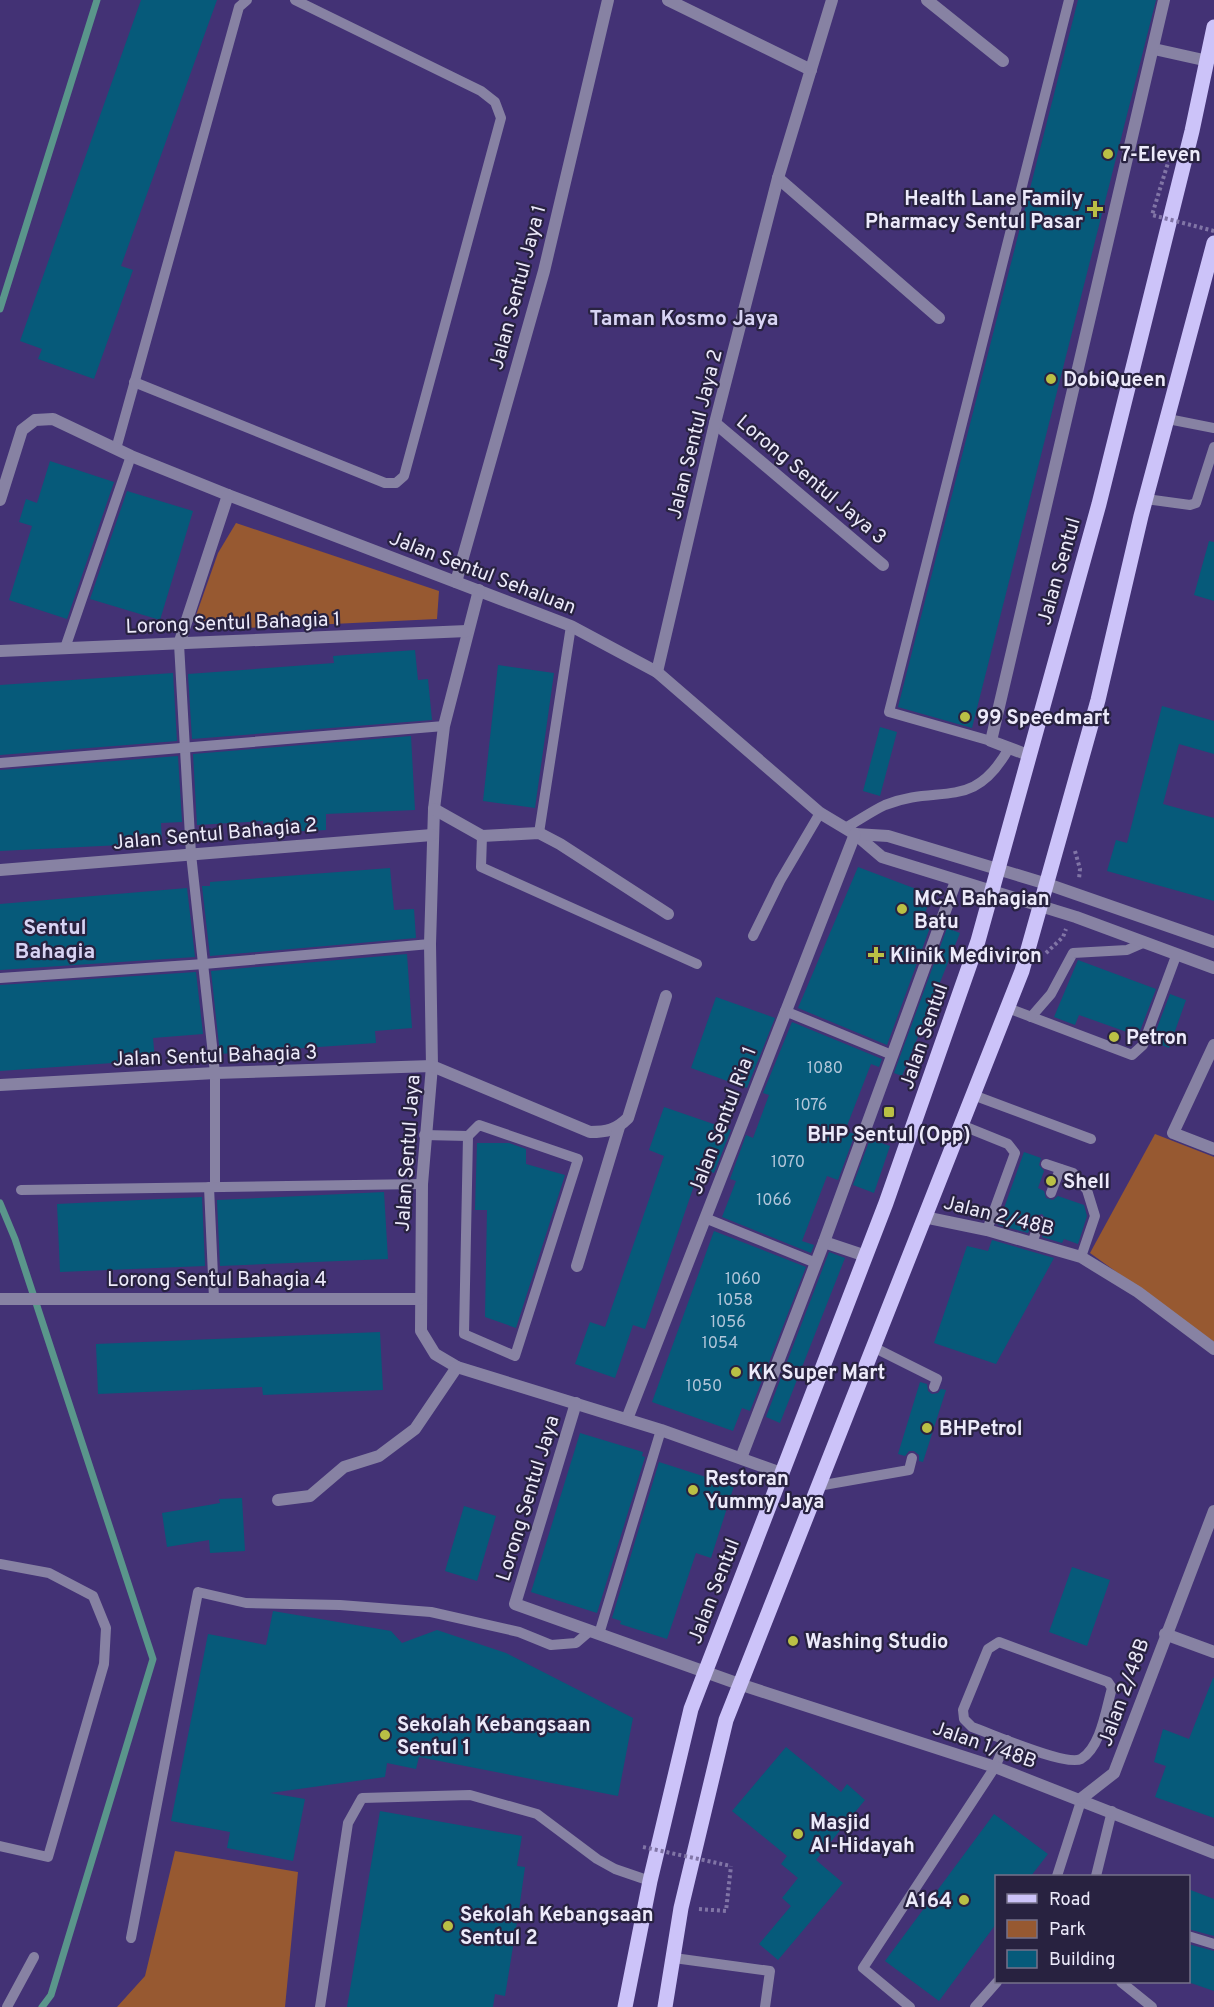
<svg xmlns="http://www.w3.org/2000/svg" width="1214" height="2007" font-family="Overpass,sans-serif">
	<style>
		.green { fill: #975931 }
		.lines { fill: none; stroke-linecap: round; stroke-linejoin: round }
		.stream { stroke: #5a968b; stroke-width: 7 }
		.building { fill: #065a7a }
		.path { stroke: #8175a6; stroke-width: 4; stroke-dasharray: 3 3; stroke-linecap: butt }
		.lane { stroke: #8782a3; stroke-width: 10 }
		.street { stroke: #8782a3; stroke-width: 12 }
		.primary { stroke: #ccc3f9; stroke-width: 15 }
		.path-bridge { stroke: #8175a6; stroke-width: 4; stroke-dasharray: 3 3; stroke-linecap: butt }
		.poi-dot { fill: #bac045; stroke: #282240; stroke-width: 2 }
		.labels { text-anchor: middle; stroke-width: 4.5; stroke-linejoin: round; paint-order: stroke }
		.number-label { font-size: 16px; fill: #b2c6da }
		.poi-label { font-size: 20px; font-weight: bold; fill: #eceafa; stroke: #282240; text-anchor: start }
		.street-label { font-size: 20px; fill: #eceafa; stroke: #282240 }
		.neighbourhood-label { font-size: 21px; font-weight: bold; fill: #d8d4f4; stroke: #282240 }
	</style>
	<rect width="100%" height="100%" fill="#433275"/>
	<g class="green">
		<polygon points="236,523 439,591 437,619 206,630 194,621 218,553"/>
		<polygon points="1155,1134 1214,1157 1214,1342 1090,1253"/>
		<polygon points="175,1851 298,1872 285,2007 117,2007 145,1976"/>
	</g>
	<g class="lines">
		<g class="stream">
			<polyline points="0,309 97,0"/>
			<polyline points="0,1203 15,1239 153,1659 51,1995 42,2007"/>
		</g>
	</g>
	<g class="building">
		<polygon points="141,0 217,0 121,266 133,270 94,379 38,359 42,349 20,341"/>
		<polygon points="1078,0 1156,0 972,728 898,707"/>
		<polygon points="50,461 114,482 67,619 9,600 32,526 19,522 26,499 37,503"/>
		<polygon points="127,491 193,511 160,620 90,599"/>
		<polygon points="1209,541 1214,542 1214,601 1194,595"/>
		<polygon points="415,650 418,680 428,679 432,720 192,739 188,674 334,663 333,656"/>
		<polygon points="498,665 554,673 535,808 483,801"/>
		<polygon points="173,673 177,741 0,755 0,685"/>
		<polygon points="1162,706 1214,721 1214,754 1179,744 1163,804 1214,818 1214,901 1107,871 1116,840 1127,843"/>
		<polygon points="880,727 897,732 880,796 863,791"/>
		<polygon points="411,736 415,810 326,814 326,830 264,833 263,821 197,825 193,754"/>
		<polygon points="178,756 182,822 161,823 162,843 0,851 0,770"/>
		<polygon points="858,867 932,895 923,918 932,922 887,1045 798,1008"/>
		<polygon points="390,868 394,910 414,909 416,938 210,956 202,886 210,886 210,882"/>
		<polygon points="187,888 195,957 0,970 0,904"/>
		<polygon points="947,928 960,933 902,1076 894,1073"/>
		<polygon points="407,954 412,1028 375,1031 376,1043 220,1054 211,971"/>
		<polygon points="1078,960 1156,989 1138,1036 1079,1015 1075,1025 1054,1017"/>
		<polygon points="196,972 203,1034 153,1038 155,1060 0,1071 0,985"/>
		<polygon points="1170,994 1186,1000 1169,1048 1152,1041"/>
		<polygon points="716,997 775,1018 747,1088 691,1068"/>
		<polygon points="792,1022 882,1059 879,1067 871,1064 845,1131 855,1134 838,1180 827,1176 802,1241 814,1245 811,1253 722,1217 736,1181 730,1179 746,1135 753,1138 769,1095 763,1093"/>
		<polygon points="664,1107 731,1130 714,1173 700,1168 645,1329 633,1325 615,1378 575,1364 590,1322 605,1327 664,1156 649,1150"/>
		<polygon points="870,1139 890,1146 874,1193 853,1185"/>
		<polygon points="477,1143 509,1143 526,1149 526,1164 565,1175 516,1328 485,1317 487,1210 475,1210"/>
		<polygon points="1024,1152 1041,1158 1039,1165 1044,1171 1038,1188 1044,1191 1046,1198 1053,1200 1058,1196 1084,1205 1087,1216 1078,1244 1064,1239 1062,1243 1042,1237 1047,1220 1042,1214 1035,1216 1028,1233 998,1225"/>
		<polygon points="384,1192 388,1259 220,1266 217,1200"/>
		<polygon points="202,1197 205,1266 60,1272 57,1204"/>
		<polygon points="714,1231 806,1267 750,1411 742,1408 733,1431 652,1402"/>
		<polygon points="992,1240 1054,1258 996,1364 934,1343 967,1246 988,1251"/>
		<polygon points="829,1252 845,1258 780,1423 766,1417"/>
		<polygon points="380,1332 383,1390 263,1395 262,1387 98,1394 96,1344"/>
		<polygon points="920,1382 927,1384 928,1391 932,1394 938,1393 941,1389 946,1390 923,1462 919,1461 919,1455 914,1451 909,1451 905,1456 898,1454"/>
		<polygon points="580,1433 643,1452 642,1456 645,1457 597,1613 531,1592"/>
		<polygon points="659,1462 734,1486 711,1558 696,1553 667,1639 620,1624 621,1621 612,1618"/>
		<polygon points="242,1498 245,1551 210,1553 209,1540 167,1547 162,1513 220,1503 219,1499"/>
		<polygon points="464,1506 496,1516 477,1581 445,1571"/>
		<polygon points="1072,1567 1110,1580 1087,1646 1049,1632"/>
		<polygon points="273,1611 391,1631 402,1643 437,1630 506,1653 633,1718 618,1796 419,1757 416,1769 387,1763 385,1777 270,1793 305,1799 293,1861 227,1848 230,1832 171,1821 208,1634 266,1645"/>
		<polygon points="1213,1678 1214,1678 1214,1818 1155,1797 1166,1766 1154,1762 1163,1729 1189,1739"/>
		<polygon points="786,1747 841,1792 847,1784 865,1800 816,1860 843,1883 778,1960 759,1944 791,1906 782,1898 798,1878 781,1864 787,1856 732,1811"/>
		<polygon points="380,1811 522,1836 517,1866 525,1867 519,1910 505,1996 495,1994 493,2007 347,2007"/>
		<polygon points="994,1814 1048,1854 1031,1876 996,1876 996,1924 939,2001 885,1961"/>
		<polygon points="1188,1889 1214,1899 1214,1936 1188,1929"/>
		<polygon points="1188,1944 1214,1951 1214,1991 1188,1982"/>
	</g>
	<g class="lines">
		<g class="path">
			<polyline points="1075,851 1080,869 1079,879"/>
			<polyline points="1046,953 1063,937 1066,929"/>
			<polyline points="699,1909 726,1911 731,1866"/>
		</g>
		<g class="lane">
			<polyline points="134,382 385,483 396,483 404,476 501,118 495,102 481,91 295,0"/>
			<polyline points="1168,419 1214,428"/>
			<polyline points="116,449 239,7 247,0"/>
			<polyline points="1146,499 1190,505 1196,503 1214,447"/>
			<polyline points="179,644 191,854 215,1073 215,1187"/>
			<polyline points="65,648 131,456"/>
			<polyline points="991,741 889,712 1069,0"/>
			<polyline points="0,763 444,726"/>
			<path d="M845,828C858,821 872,811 885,805C940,783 973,813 1009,748"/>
			<polyline points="539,833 571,626"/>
			<polyline points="482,836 481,867 697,964"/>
			<polyline points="753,936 780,881 820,813"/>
			<polyline points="0,978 204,964 430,944"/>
			<polyline points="1008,1008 1132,1055 1143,1045 1176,956"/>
			<polyline points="785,1011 892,1055"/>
			<polyline points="1031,1017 1051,994 1073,953 1127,950 1143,943"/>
			<polyline points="973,1095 1091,1139"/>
			<polygon points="479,1125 578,1159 515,1356 464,1334 468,1136"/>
			<polyline points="961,1125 1008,1144 1015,1153 987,1230"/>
			<polyline points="424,1135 468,1136"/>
			<polyline points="1046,1164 1073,1173 1087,1190 1095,1216 1081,1257"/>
			<polyline points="209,1187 214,1298"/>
			<polyline points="21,1190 422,1184"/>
			<polyline points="1051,1193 1060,1169"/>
			<polyline points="705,1218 816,1263"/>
			<polyline points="1032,1243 1040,1221"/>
			<polyline points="873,1347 937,1379 934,1387"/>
			<polyline points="818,1486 909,1470 912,1458"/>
			<polyline points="0,1564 49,1573 93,1596 106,1628 104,1664 48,1857 0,1846"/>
			<polyline points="599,1634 661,1430"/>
			<path d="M999,1642L1108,1682L1112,1688C1106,1709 1101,1747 1081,1759C1066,1767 990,1733 972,1727L964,1719L963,1710L988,1649Z"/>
			<polyline points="1057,1876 1082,1798"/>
			<polyline points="1096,1876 1112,1811"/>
			<polyline points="1188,1936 1214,1944"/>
			<polyline points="131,1938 198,1592 246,1603 340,1605 431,1612 519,1632 551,1645 576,1643 590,1631"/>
			<polyline points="674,1958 770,1971 765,2007"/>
			<polyline points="1121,1982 1152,2007"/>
			<polyline points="7,2007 34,1957"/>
			<polyline points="320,2007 348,1823 362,1798 470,1795 537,1814 597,1859 615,1869 650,1881"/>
			<polyline points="910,2007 863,1968 995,1767 1007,1740"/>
			<polyline points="975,2007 997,1982"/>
		</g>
		<g class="street">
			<polyline points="668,0 811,70"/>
			<polyline points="927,0 1003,61"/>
			<polyline points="1154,49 1208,61"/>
			<polyline points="778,178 939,318"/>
			<polyline points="715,423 883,565"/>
			<polyline points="0,500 22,430 35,420 53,419 131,456 228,495 571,626 657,672 820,813 855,834 882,857 1076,917 1214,968"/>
			<polyline points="456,582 544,271 608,0"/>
			<polyline points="479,590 444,726 434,809 430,944 432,1066 422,1184 421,1331 435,1354 457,1367 661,1430 781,1473"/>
			<polyline points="179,644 228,495"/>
			<polyline points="0,651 467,631"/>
			<polyline points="657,672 715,423 778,178 832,0"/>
			<polyline points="1028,755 991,741 1164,0"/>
			<polyline points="434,809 482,836 539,833 560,844 668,914"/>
			<polyline points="855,834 888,836 1047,884 1214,942"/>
			<polyline points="0,870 432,835"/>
			<polyline points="1214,1045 1173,1133 1214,1149"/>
			<path d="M0,1085L215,1073L432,1066L590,1132C607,1132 616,1130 628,1118L666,996"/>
			<polyline points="924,1217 987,1230 1081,1257 1138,1292 1214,1349"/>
			<polyline points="824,1242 866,1256"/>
			<polyline points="577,1266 619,1127"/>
			<polyline points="0,1299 420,1299"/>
			<polyline points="576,1403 515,1604 739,1684 995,1767 1214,1853"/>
			<polyline points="627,1419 855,834"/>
			<polyline points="741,1458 824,1242 956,881"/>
			<polyline points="278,1500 310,1496 344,1467 379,1456 415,1429 457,1367"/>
			<polyline points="1165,1634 1214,1652"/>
			<polyline points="1082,1798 1114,1773 1214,1511"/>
		</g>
		<g class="primary">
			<polyline points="625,2007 650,1881 691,1709 886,1203 978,941 1099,504 1192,131 1214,27"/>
			<polyline points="665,2007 681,1908 726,1720 1022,971 1098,700 1141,516 1214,243"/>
		</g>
		<g class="path-bridge">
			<polyline points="1171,153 1152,215 1214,231"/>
			<polyline points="643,1847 731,1866"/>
		</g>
	</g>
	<g class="poi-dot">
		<circle cx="1108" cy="154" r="6"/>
		<path d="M1092 200h6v6h6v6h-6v6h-6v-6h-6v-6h6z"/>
		<circle cx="1051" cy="379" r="6"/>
		<circle cx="965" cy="717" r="6"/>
		<circle cx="902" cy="909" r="6"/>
		<path d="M873 946h6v6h6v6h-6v6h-6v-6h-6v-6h6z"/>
		<circle cx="1114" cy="1037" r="6"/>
		<rect x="883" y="1106" width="12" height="12" rx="3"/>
		<circle cx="1051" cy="1181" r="6"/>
		<circle cx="736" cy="1372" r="6"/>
		<circle cx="927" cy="1428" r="6"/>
		<circle cx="693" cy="1490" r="6"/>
		<circle cx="793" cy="1641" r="6"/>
		<circle cx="385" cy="1735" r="6"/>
		<circle cx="798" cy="1834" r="6"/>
		<circle cx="964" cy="1900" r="6"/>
		<circle cx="448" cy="1926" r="6"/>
	</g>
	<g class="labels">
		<g class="number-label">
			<text x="825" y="1073">1080</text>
			<text x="811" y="1110">1076</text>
			<text x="788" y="1167">1070</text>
			<text x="774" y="1205">1066</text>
			<text x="743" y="1284">1060</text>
			<text x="735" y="1305">1058</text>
			<text x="728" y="1327">1056</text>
			<text x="720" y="1348">1054</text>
			<text x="704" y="1391">1050</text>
		</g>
		<g class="poi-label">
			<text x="1120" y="161">7-Eleven</text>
			<text x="1083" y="205" text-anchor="end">Health Lane Family<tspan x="1083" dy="23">Pharmacy Sentul Pasar</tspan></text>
			<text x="1063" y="386">DobiQueen</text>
			<text x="977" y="724">99 Speedmart</text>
			<text x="914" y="905">MCA Bahagian<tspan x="914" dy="23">Batu</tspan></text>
			<text x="890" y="962">Klinik Mediviron</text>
			<text x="1126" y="1044">Petron</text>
			<text x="889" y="1141" text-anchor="middle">BHP Sentul (Opp)</text>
			<text x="1063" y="1188">Shell</text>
			<text x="748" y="1379">KK Super Mart</text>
			<text x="939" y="1435">BHPetrol</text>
			<text x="705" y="1485">Restoran<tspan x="705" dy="23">Yummy Jaya</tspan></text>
			<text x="805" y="1648">Washing Studio</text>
			<text x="397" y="1731">Sekolah Kebangsaan<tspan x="397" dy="23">Sentul 1</tspan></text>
			<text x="810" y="1829">Masjid<tspan x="810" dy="23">Al-Hidayah</tspan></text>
			<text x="952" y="1907" text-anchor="end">A164</text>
			<text x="460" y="1921">Sekolah Kebangsaan<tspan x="460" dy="23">Sentul 2</tspan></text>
		</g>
		<g class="street-label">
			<text transform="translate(517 287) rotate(-75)" y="7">Jalan Sentul Jaya 1</text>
			<text transform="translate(694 434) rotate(-76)" y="7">Jalan Sentul Jaya 2</text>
			<text transform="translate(812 479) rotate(40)" y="7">Lorong Sentul Jaya 3</text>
			<text transform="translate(1058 571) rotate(-74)" y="7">Jalan Sentul</text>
			<text transform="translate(483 572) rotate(21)" y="7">Jalan Sentul Sehaluan</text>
			<text transform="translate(233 622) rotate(-2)" y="7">Lorong Sentul Bahagia 1</text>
			<text transform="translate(215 833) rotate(-5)" y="7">Jalan Sentul Bahagia 2</text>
			<text transform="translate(923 1036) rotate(-71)" y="7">Jalan Sentul</text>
			<text transform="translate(215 1055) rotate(-2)" y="7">Jalan Sentul Bahagia 3</text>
			<text transform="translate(722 1120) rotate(-69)" y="7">Jalan Sentul Ria 1</text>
			<text transform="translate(407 1153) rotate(-86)" y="7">Jalan Sentul Jaya</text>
			<text transform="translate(999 1215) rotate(14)" y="7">Jalan 2/48B</text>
			<text x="217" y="1286">Lorong Sentul Bahagia 4</text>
			<text transform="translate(527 1498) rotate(-73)" y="7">Lorong Sentul Jaya</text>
			<text transform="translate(713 1591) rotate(-69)" y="7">Jalan Sentul</text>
			<text transform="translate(1123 1692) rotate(-70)" y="7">Jalan 2/48B</text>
			<text transform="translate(985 1744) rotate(19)" y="7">Jalan 1/48B</text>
		</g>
		<g class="neighbourhood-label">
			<text x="684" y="325">Taman Kosmo Jaya</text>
			<text x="55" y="934">Sentul<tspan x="55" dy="24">Bahagia</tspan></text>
		</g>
	</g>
	<rect x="995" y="1875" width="195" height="108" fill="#282240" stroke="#76728a" stroke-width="1.5"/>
	<rect x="1007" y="1894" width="30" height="9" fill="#ccc3f9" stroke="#76728a" stroke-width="1.5"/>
	<text x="1049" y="1905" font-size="18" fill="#eceafa">Road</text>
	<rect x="1007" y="1920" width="30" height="18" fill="#975931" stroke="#76728a" stroke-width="1.5"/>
	<text x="1049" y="1935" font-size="18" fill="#eceafa">Park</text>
	<rect x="1007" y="1950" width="30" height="18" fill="#065a7a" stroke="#76728a" stroke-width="1.5"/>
	<text x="1049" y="1965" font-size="18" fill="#eceafa">Building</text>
</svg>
